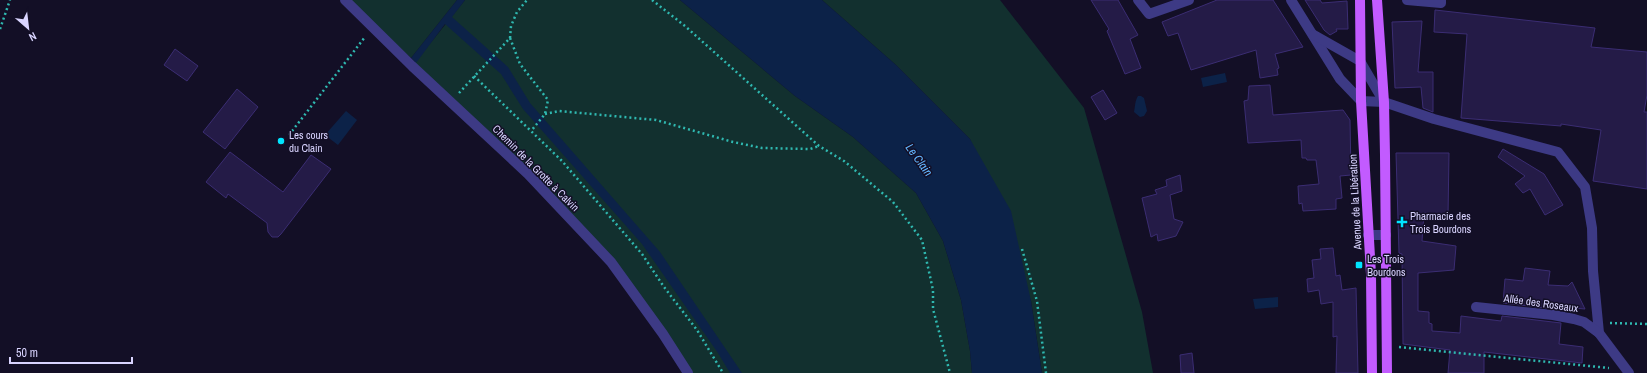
<svg xmlns="http://www.w3.org/2000/svg" width="1647" height="373" font-family="'Archivo Narrow',sans-serif">
	<style>
		.green { fill: #12302f }
		.water { fill: #0c2248 }
		.building { fill: #241b47; stroke: #3b2d73 }
		.lines { fill: none; stroke-linecap: round; stroke-linejoin: round }
		.path { stroke: #2fb8b0; stroke-width: 2.5; stroke-dasharray: 2 3; stroke-linecap: butt }
		.minor { stroke: #3d3a85; stroke-width: 10 }
		.major { stroke: #c25bff; stroke-width: 10 }
		.poi-dot { fill: #00e5ff; stroke: #130f26; stroke-width: 1.5 }
		.labels { text-anchor: middle; stroke-width: 3; stroke-linejoin: round; paint-order: stroke }
		.poi-label { font-size: 11px; fill: #d9d4ff; stroke: #130f26; text-anchor: start }
		.street-label { font-size: 11px; fill: #d9d4ff; stroke: #130f26 }
		.water-label { font-size: 12px; font-style: italic; fill: #62b6ff; stroke: #130f26 }
	</style>
	<rect width="100%" height="100%" fill="#130f26"/>
	<g class="green">
		<polygon points="345,0 457,0 411,58"/>
		<polygon points="465,0 680,0 795,96 853,137 916,193 943,241 961,300 970,351 972,373 688,373 611,262 412,66"/>
		<polygon points="822,0 1000,0 1084,108 1142,312 1153,373 1042,373 1031,301 970,139 896,65"/>
	</g>
	<g class="water">
		<polygon points="457,0 465,0 452,17 508,67 530,103 660,252 742,373 730,373 718,353 642,244 523,109 501,74 445,24 416,63 411,58"/>
		<polygon points="680,0 822,0 896,65 970,139 1011,211 1031,301 1042,373 972,373 970,351 961,300 943,241 916,193 853,137 795,96"/>
		<polygon points="1225,73 1227,82 1203,87 1201,78"/>
		<path d="M1138,96H1141L1144,98L1147,111L1144,116L1140,117L1134,112C1135,108 1135,100 1138,96Z"/>
		<polygon points="346,111 357,120 338,145 325,135"/>
		<polygon points="1278,297 1278,307 1255,309 1253,299"/>
	</g>
	<g class="building">
		<polygon points="1091,0 1118,0 1138,35 1130,39 1141,68 1125,74 1107,31 1109,29"/>
		<polygon points="1217,0 1273,0 1303,47 1275,54 1279,68 1277,69 1278,75 1260,78 1256,50 1191,70 1178,33 1168,36 1162,22"/>
		<polygon points="1305,0 1320,0 1322,3 1347,1 1348,29 1336,29 1337,31 1330,35 1324,30"/>
		<polygon points="1435,10 1595,28 1591,47 1647,52 1647,95 1644,112 1647,112 1647,189 1593,181 1601,130 1561,124 1561,126 1461,118 1467,34 1434,32"/>
		<polygon points="1422,21 1418,72 1433,72 1433,112 1423,108 1421,87 1395,88 1392,22"/>
		<polygon points="175,49 198,66 187,81 164,65"/>
		<polygon points="1270,85 1273,115 1343,110 1350,120 1351,175 1340,176 1342,198 1336,199 1336,209 1303,211 1302,203 1299,204 1298,186 1319,184 1316,160 1307,160 1306,158 1302,158 1301,140 1248,143 1244,101 1248,100 1249,86"/>
		<polygon points="237,89 258,107 225,149 203,132"/>
		<polygon points="1103,90 1117,113 1105,120 1091,97"/>
		<polygon points="1503,149 1544,174 1563,205 1545,215 1530,189 1523,193 1515,184 1525,176 1498,157"/>
		<polygon points="230,152 283,192 311,155 331,169 281,234 278,237 272,237 268,232 267,223 228,194 226,198 206,182"/>
		<polygon points="1396,153 1449,153 1448,216 1424,213 1422,241 1456,246 1454,270 1418,273 1418,311 1429,312 1429,323 1432,324 1432,331 1460,333 1461,316 1501,321 1502,316 1561,323 1559,344 1583,347 1582,363 1484,352 1484,373 1448,373 1450,350 1403,344 1402,254 1399,253"/>
		<polygon points="1180,175 1182,191 1170,195 1174,219 1183,222 1176,236 1158,241 1157,234 1151,237 1142,198 1157,194 1155,190 1167,186 1166,180"/>
		<polygon points="1333,248 1336,276 1340,275 1342,290 1356,288 1358,373 1336,373 1337,336 1333,337 1333,302 1321,304 1319,290 1308,292 1307,279 1314,278 1312,260 1321,259 1320,249"/>
		<polygon points="1525,268 1550,271 1548,285 1568,286 1572,282 1585,309 1562,307 1562,310 1503,303 1505,279 1523,281"/>
		<polygon points="1192,353 1194,373 1181,373 1180,355"/>
	</g>
	<g class="lines">
		<g class="path">
			<polyline points="652,0 685,26 819,146 844,161 893,202 922,240 933,290 933,309 950,373"/>
			<polyline points="0,29 10,0"/>
			<polyline points="510,38 520,64 548,100 545,114 531,131"/>
			<polyline points="474,76 562,161 642,254 664,287 697,330 723,373"/>
			<polyline points="459,93 510,38 511,26 517,12 527,0"/>
			<polyline points="545,114 559,111 656,120 733,142 762,148 810,149 819,146"/>
			<polyline points="289,135 365,37"/>
			<polyline points="1022,249 1037,301 1046,373"/>
			<polyline points="1610,323 1647,324"/>
			<polyline points="1399,347 1609,368"/>
		</g>
		<g class="minor">
			<polyline points="345,0 412,66 528,174 611,262 663,334 688,373"/>
			<polyline points="1138,0 1149,14 1189,0"/>
			<polyline points="1291,0 1340,79 1361,101 1384,102 1434,119 1558,152 1585,187 1592,228 1593,271 1599,333 1629,373"/>
			<polyline points="1407,0 1441,3 1441,0"/>
			<polyline points="1314,35 1360,61 1384,102"/>
			<polyline points="1368,235 1386,235"/>
			<polyline points="1476,307 1553,315 1574,319 1584,322 1599,333"/>
		</g>
		<g class="major">
			<polyline points="1360,0 1361,101 1371,274 1372,373"/>
			<polyline points="1377,0 1384,102 1385,155 1387,373"/>
		</g>
	</g>
	<g class="poi-dot">
		<circle cx="281" cy="141" r="4"/>
		<path d="M1400 216h4v4h4v4h-4v4h-4v-4h-4v-4h4z"/>
		<rect x="1355" y="261" width="8" height="8" rx="2"/>
	</g>
	<g class="labels">
		<g class="poi-label">
			<text x="289" y="139">Les cours<tspan x="289" dy="13">du Clain</tspan></text>
			<text x="1410" y="220">Pharmacie des<tspan x="1410" dy="13">Trois Bourdons</tspan></text>
			<text x="1367" y="263">Les Trois<tspan x="1367" dy="13">Bourdons</tspan></text>
		</g>
		<g class="street-label">
			<text transform="translate(536 168) rotate(45)" y="4">Chemin de la Grotte à Calvin</text>
			<text transform="translate(1355 202) rotate(-93)" y="4">Avenue de la Libération</text>
			<text transform="translate(1541 303) rotate(8)" y="4">Allée des Roseaux</text>
		</g>
		<g class="water-label">
			<text transform="translate(919 160) rotate(54)" y="4">Le Clain</text>
		</g>
	</g>
	<g transform="translate(28 28) rotate(152)" stroke="#130f26" stroke-width="3" paint-order="stroke">
	<path d="M0-3L7 15L0 10L-7 15Z" fill="#d9d4ff"/>
	<text y="-6" font-size="11" font-weight="bold" text-anchor="middle" fill="#d9d4ff">N</text>
	</g>
	<path d="M10 357v6h122v-6" fill="none" stroke="#d9d4ff" stroke-width="2"/>
	<text x="16" y="357" font-size="12" fill="#d9d4ff" stroke="#130f26" stroke-width="3" paint-order="stroke">50 m</text>
</svg>
